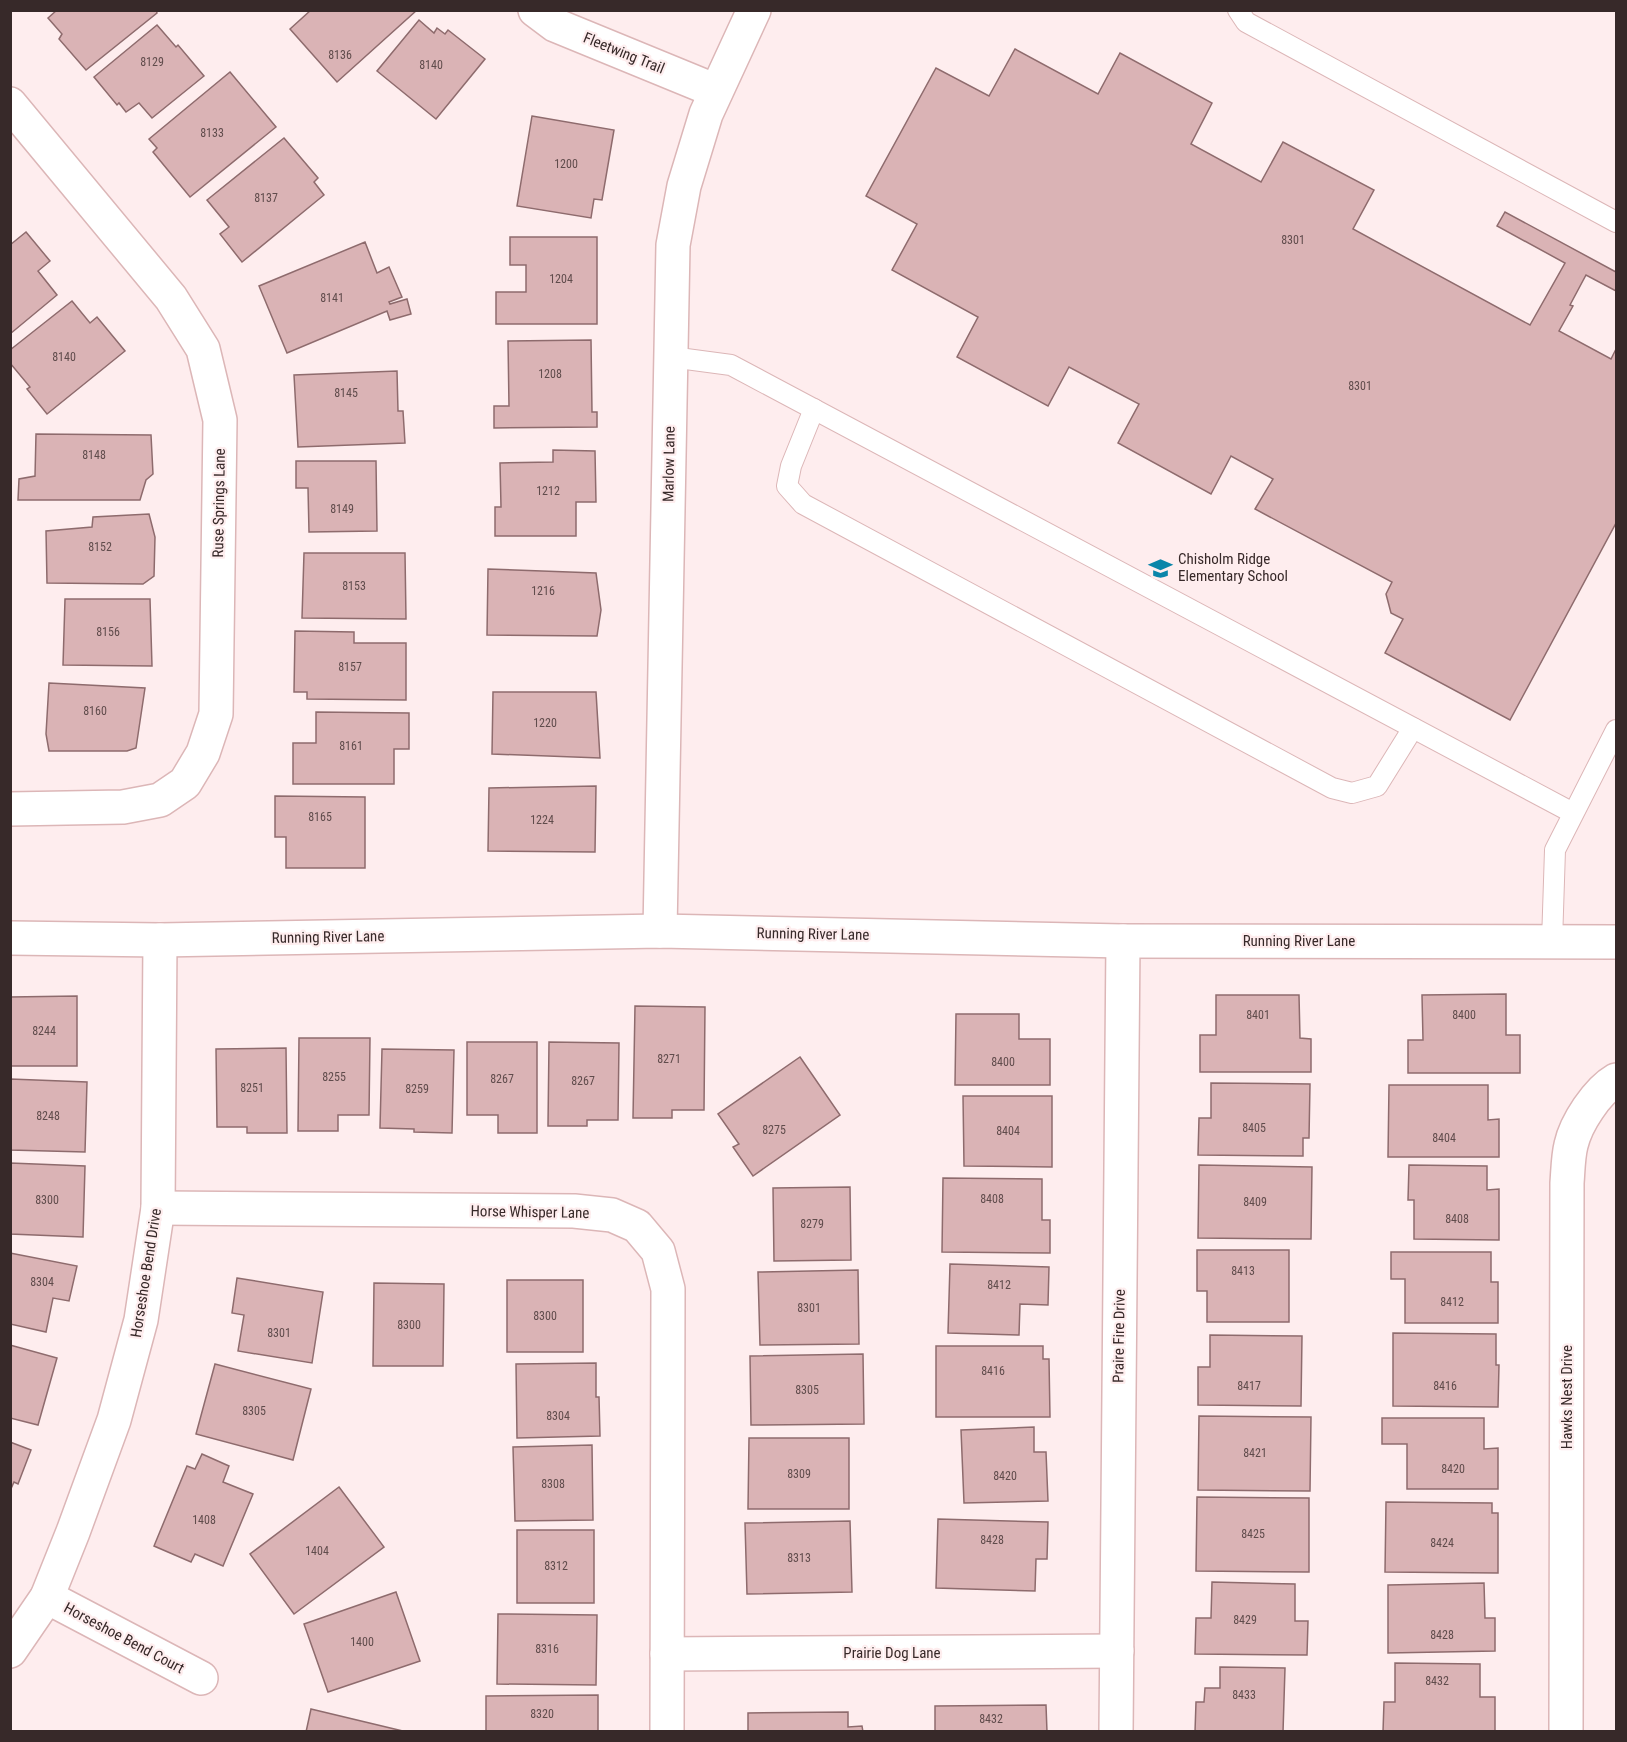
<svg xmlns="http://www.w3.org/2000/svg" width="1627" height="1742" font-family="'Roboto Condensed',sans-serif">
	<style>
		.building { fill: #dab3b5; stroke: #8e6b6d; stroke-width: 1.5 }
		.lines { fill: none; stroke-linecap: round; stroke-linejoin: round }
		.service-casing { stroke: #dcb6b7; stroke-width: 22 }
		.minor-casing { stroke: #dcb6b7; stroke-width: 36 }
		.tertiary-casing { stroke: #dcb6b7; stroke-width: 36 }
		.service { stroke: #fff; stroke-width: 20 }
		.minor { stroke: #fff; stroke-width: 33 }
		.tertiary { stroke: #fff; stroke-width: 33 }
		.labels { text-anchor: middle; stroke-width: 4.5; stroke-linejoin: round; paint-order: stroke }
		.number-label { font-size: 12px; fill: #604c4c }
		.street-label { font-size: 15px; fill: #372929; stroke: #feedee }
		.poi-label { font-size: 15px; fill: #372929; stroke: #feedee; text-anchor: start }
	</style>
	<rect width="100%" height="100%" fill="#feedee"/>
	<g class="building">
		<polygon points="57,10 156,10 157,13 86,70 59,39 62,34 48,18"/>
		<polygon points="311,10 417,10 337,82 290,29"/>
		<polygon points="419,20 434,33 437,28 445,34 448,30 485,59 436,119 377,71"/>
		<polygon points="157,25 176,47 178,45 204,76 152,118 139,103 126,112 119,103 117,105 94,77"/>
		<polygon points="1015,49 1098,94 1120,53 1212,103 1191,144 1261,182 1283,142 1374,190 1353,229 1530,325 1565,263 1497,226 1505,212 1616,272 1616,291 1586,275 1570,305 1573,306 1559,331 1611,359 1616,349 1616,523 1510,720 1385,653 1403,619 1391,613 1386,594 1392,582 1255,509 1273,479 1231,456 1211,494 1118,443 1139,404 1069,367 1048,406 957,357 978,317 892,270 917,224 866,196 936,68 989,96"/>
		<polygon points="230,72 276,127 190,197 153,152 157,148 149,139"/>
		<polygon points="532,116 614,130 602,200 594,199 591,218 517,206"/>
		<polygon points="284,138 318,178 314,182 324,195 242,262 220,234 229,227 207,200"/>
		<polygon points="26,232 50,261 38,271 57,295 10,334 10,245"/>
		<polygon points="510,237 597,237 597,324 496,324 496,292 526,292 526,265 510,265"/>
		<polygon points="365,242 377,273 389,267 402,297 389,302 390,304 407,299 411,314 390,320 387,311 287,353 259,286"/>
		<polygon points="72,301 90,323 97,317 125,351 47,414 27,389 30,387 10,363 10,350"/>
		<polygon points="591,340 592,412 597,412 597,427 494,428 494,406 509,406 508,341"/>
		<polygon points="397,371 398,411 403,411 405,443 298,447 294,375"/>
		<polygon points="36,434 151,435 153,474 146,480 140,500 18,500 19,479 35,476"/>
		<polygon points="553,450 595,451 596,502 576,502 576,536 495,536 495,507 501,507 500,463 553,462"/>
		<polygon points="296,461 376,461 377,531 309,532 308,488 296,488"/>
		<polygon points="149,514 155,537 154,576 143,584 47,583 46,531 92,527 93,517"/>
		<polygon points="304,553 405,553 406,619 302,618"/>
		<polygon points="488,569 596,573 601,610 597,636 487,635"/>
		<polygon points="65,599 150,599 152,666 63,665"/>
		<polygon points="295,631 354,632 354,643 406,643 406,700 307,699 307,692 294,692"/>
		<polygon points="49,683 145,688 136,748 127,751 49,751 46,734"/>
		<polygon points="493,692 596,692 600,758 492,754"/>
		<polygon points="316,712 409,713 409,749 394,749 394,784 293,784 293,743 316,743"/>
		<polygon points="596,786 595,852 488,851 489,788"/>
		<polygon points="275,796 365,797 365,868 286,868 286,837 275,837"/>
		<polygon points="1506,994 1506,1035 1520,1035 1520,1073 1408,1073 1408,1040 1423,1040 1422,995"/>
		<polygon points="1216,995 1299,995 1300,1038 1311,1039 1311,1072 1200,1072 1200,1035 1216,1035"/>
		<polygon points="77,996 77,1066 10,1066 10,997"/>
		<polygon points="635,1006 705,1007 704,1110 672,1110 672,1118 633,1118"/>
		<polygon points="956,1014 1019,1014 1019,1039 1050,1039 1050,1085 955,1085"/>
		<polygon points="299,1038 370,1038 369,1115 338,1115 338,1131 298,1131"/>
		<polygon points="467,1042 537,1042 537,1133 498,1133 498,1115 467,1115"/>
		<polygon points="549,1042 619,1043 618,1120 587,1120 587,1126 548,1126"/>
		<polygon points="286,1048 287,1133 247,1133 247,1127 217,1127 216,1049"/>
		<polygon points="382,1049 454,1050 452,1133 414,1132 414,1129 380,1128"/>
		<polygon points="800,1057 840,1115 753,1176 733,1147 739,1144 718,1114"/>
		<polygon points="10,1079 87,1082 85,1152 10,1150"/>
		<polygon points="1211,1083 1310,1084 1309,1138 1303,1138 1303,1156 1198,1155 1199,1118 1211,1118"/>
		<polygon points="1389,1085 1488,1085 1488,1120 1499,1119 1499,1157 1388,1157"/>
		<polygon points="963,1096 1052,1096 1052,1167 964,1166"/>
		<polygon points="10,1163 85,1166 83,1237 10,1234"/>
		<polygon points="1199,1165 1312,1167 1311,1239 1198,1238"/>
		<polygon points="1409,1165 1487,1166 1487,1190 1499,1189 1499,1240 1414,1239 1414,1200 1408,1200"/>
		<polygon points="943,1178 1042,1179 1042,1220 1050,1220 1050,1253 942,1252"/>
		<polygon points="850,1187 851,1260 774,1261 773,1188"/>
		<polygon points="1197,1250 1289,1250 1289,1322 1207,1322 1207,1291 1197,1291"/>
		<polygon points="1391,1252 1491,1252 1491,1282 1498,1282 1498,1323 1405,1323 1405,1279 1391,1279"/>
		<polygon points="10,1253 77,1266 69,1301 53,1298 46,1332 10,1324"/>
		<polygon points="950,1264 1049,1267 1048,1305 1020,1304 1019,1335 948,1333"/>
		<polygon points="858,1270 859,1344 760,1345 758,1272"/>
		<polygon points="237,1278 323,1292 312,1363 238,1351 244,1315 232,1313"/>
		<rect x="507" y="1280" width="76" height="72"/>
		<polygon points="374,1283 444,1284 443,1366 373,1366"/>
		<polygon points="1393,1333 1496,1334 1496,1365 1499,1365 1498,1407 1393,1406"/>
		<polygon points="1210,1335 1302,1336 1301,1406 1198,1405 1198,1367 1210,1367"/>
		<polygon points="10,1345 57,1358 38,1425 10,1418"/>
		<polygon points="936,1346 1043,1346 1043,1359 1049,1359 1050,1417 936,1417"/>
		<polygon points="863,1354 864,1424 751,1425 750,1356"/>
		<polygon points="596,1363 596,1397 599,1397 600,1436 517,1438 516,1364"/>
		<polygon points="215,1364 311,1389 293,1460 196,1434"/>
		<polygon points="1199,1416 1311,1417 1310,1491 1198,1490"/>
		<polygon points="1382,1418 1484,1418 1484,1449 1498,1448 1498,1489 1407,1489 1407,1444 1382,1444"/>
		<polygon points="1034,1427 1034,1452 1046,1452 1048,1501 964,1503 961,1430"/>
		<polygon points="749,1438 849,1438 849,1509 748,1509"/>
		<polygon points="10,1442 31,1450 18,1484 14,1482 10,1491"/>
		<polygon points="592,1445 593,1520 515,1521 513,1447"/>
		<polygon points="202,1454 229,1466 223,1482 253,1494 223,1566 195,1554 191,1562 154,1546 187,1466 195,1469"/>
		<polygon points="339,1487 384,1547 294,1614 250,1554"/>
		<polygon points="1197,1497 1309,1498 1309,1572 1196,1571"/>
		<polygon points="1386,1502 1492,1503 1492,1513 1498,1513 1498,1573 1385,1572"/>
		<polygon points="938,1519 1048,1522 1047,1559 1036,1559 1035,1591 936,1588"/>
		<polygon points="850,1521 852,1592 747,1594 745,1523"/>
		<rect x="517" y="1530" width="77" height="73"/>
		<polygon points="1212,1582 1295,1584 1295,1621 1308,1621 1307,1655 1195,1654 1196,1618 1211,1618"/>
		<polygon points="1484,1583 1485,1618 1495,1618 1495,1651 1388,1653 1388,1585"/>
		<polygon points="396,1592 420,1661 328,1692 304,1624"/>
		<polygon points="498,1614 597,1615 596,1685 497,1684"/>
		<polygon points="1395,1663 1480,1664 1480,1697 1495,1697 1495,1732 1383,1732 1384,1702 1395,1702"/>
		<polygon points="1220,1667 1285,1668 1283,1732 1195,1732 1196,1702 1204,1702 1205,1688 1220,1688"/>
		<polygon points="598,1695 598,1732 486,1732 486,1696"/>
		<polygon points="1046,1705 1047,1732 935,1732 935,1706"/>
		<polygon points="311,1709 407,1732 306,1732"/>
		<polygon points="848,1712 848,1727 862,1726 863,1732 748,1732 748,1713"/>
	</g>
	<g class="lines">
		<defs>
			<g id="service">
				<polyline points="1238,10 1246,22 1616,222"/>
				<polyline points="671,357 731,365 1573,813"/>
				<polyline points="814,409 791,466 787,486 803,504 1332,788 1352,793 1377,786 1413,728"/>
				<polyline points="1552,942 1555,850 1616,730"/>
			</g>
			<g id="minor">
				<polyline points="535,10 555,25 716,91"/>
				<polyline points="10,104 171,298 203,349 220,420 216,714 203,753 185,783 160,800 123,807 10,809"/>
				<polyline points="660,931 673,245 684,186 706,114 754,10"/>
				<polyline points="158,1208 574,1211 612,1215 637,1226 658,1251 668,1289 667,1732"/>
				<polyline points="47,1597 201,1678"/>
				<polyline points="10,1651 47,1597 73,1532 114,1420 141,1320 158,1208 160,940"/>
				<polyline points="667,1654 1117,1651"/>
				<polyline points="1116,1732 1123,941"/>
				<path d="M1566,1732L1567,1183C1568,1171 1568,1157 1571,1145C1576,1123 1597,1091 1616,1080"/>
			</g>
			<polyline id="tertiary" points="10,938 160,940 660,931 1123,941 1616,942"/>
		</defs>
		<use href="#service" class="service-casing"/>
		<use href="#minor" class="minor-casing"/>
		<use href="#tertiary" class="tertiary-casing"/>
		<use href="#service" class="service"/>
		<use href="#minor" class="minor"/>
		<use href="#tertiary" class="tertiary"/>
	</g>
	<defs>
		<symbol id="school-bare" viewBox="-9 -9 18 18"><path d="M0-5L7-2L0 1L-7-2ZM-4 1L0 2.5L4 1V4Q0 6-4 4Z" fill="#0a85a9" stroke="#feedee" stroke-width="2.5" paint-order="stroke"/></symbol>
	</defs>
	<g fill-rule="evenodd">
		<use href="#school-bare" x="1144" y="552" width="33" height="33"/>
	</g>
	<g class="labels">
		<g class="number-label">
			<text x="340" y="59">8136</text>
			<text x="152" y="66">8129</text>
			<text x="431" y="69">8140</text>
			<text x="212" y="137">8133</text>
			<text x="566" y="168">1200</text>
			<text x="266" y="202">8137</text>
			<text x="1293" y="244">8301</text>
			<text x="561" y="283">1204</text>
			<text x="332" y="302">8141</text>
			<text x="64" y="361">8140</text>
			<text x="550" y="378">1208</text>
			<text x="1360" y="390">8301</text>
			<text x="346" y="397">8145</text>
			<text x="94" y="459">8148</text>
			<text x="548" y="495">1212</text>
			<text x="342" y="513">8149</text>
			<text x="100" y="551">8152</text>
			<text x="354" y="590">8153</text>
			<text x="543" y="595">1216</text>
			<text x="108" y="636">8156</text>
			<text x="350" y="671">8157</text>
			<text x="95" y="715">8160</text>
			<text x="545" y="727">1220</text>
			<text x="351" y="750">8161</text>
			<text x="320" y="821">8165</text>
			<text x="542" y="824">1224</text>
			<text x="1258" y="1019">8401</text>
			<text x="1464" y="1019">8400</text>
			<text x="44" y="1035">8244</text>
			<text x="669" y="1063">8271</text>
			<text x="1003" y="1066">8400</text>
			<text x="334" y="1081">8255</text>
			<text x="502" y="1083">8267</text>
			<text x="583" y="1085">8267</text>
			<text x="252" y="1092">8251</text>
			<text x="417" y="1093">8259</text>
			<text x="48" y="1120">8248</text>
			<text x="1254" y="1132">8405</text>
			<text x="774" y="1134">8275</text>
			<text x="1008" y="1135">8404</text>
			<text x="1444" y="1142">8404</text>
			<text x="992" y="1203">8408</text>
			<text x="47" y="1204">8300</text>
			<text x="1255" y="1206">8409</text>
			<text x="1457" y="1223">8408</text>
			<text x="812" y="1228">8279</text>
			<text x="1243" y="1275">8413</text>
			<text x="42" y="1286">8304</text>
			<text x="999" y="1289">8412</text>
			<text x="1452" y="1306">8412</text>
			<text x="809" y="1312">8301</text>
			<text x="545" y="1320">8300</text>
			<text x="409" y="1329">8300</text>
			<text x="279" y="1337">8301</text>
			<text x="993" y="1375">8416</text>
			<text x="1249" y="1390">8417</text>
			<text x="1445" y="1390">8416</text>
			<text x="807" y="1394">8305</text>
			<text x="254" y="1415">8305</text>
			<text x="558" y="1420">8304</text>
			<text x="1255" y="1457">8421</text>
			<text x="1453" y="1473">8420</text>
			<text x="799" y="1478">8309</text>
			<text x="1005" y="1480">8420</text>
			<text x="553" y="1488">8308</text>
			<text x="204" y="1524">1408</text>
			<text x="1253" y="1538">8425</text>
			<text x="992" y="1544">8428</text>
			<text x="1442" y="1547">8424</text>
			<text x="317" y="1555">1404</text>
			<text x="799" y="1562">8313</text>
			<text x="556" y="1570">8312</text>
			<text x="1245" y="1624">8429</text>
			<text x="1442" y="1639">8428</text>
			<text x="362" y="1646">1400</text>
			<text x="547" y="1653">8316</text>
			<text x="1437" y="1685">8432</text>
			<text x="1244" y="1699">8433</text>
			<text x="542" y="1718">8320</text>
			<text x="991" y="1723">8432</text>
		</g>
		<g class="street-label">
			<text transform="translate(624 53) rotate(22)" y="5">Fleetwing Trail</text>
			<text transform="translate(669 464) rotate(-89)" y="5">Marlow Lane</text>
			<text transform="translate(219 503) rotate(-89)" y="5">Ruse Springs Lane</text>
			<text transform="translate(813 934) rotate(1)" y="5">Running River Lane</text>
			<text transform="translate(328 937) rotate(-1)" y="5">Running River Lane</text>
			<text x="1299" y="946">Running River Lane</text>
			<text transform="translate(530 1212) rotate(1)" y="5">Horse Whisper Lane</text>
			<text transform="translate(146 1273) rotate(-81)" y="5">Horseshoe Bend Drive</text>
			<text transform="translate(1119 1336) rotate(-89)" y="5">Praire Fire Drive</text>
			<text transform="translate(1567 1397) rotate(-90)" y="5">Hawks Nest Drive</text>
			<text transform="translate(124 1638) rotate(28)" y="5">Horseshoe Bend Court</text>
			<text x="892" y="1658">Prairie Dog Lane</text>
		</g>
		<g class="poi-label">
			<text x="1178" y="564">Chisholm Ridge<tspan x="1178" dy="17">Elementary School</tspan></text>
		</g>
	</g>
	<rect width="1627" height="1742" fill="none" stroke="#372929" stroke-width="24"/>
</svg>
